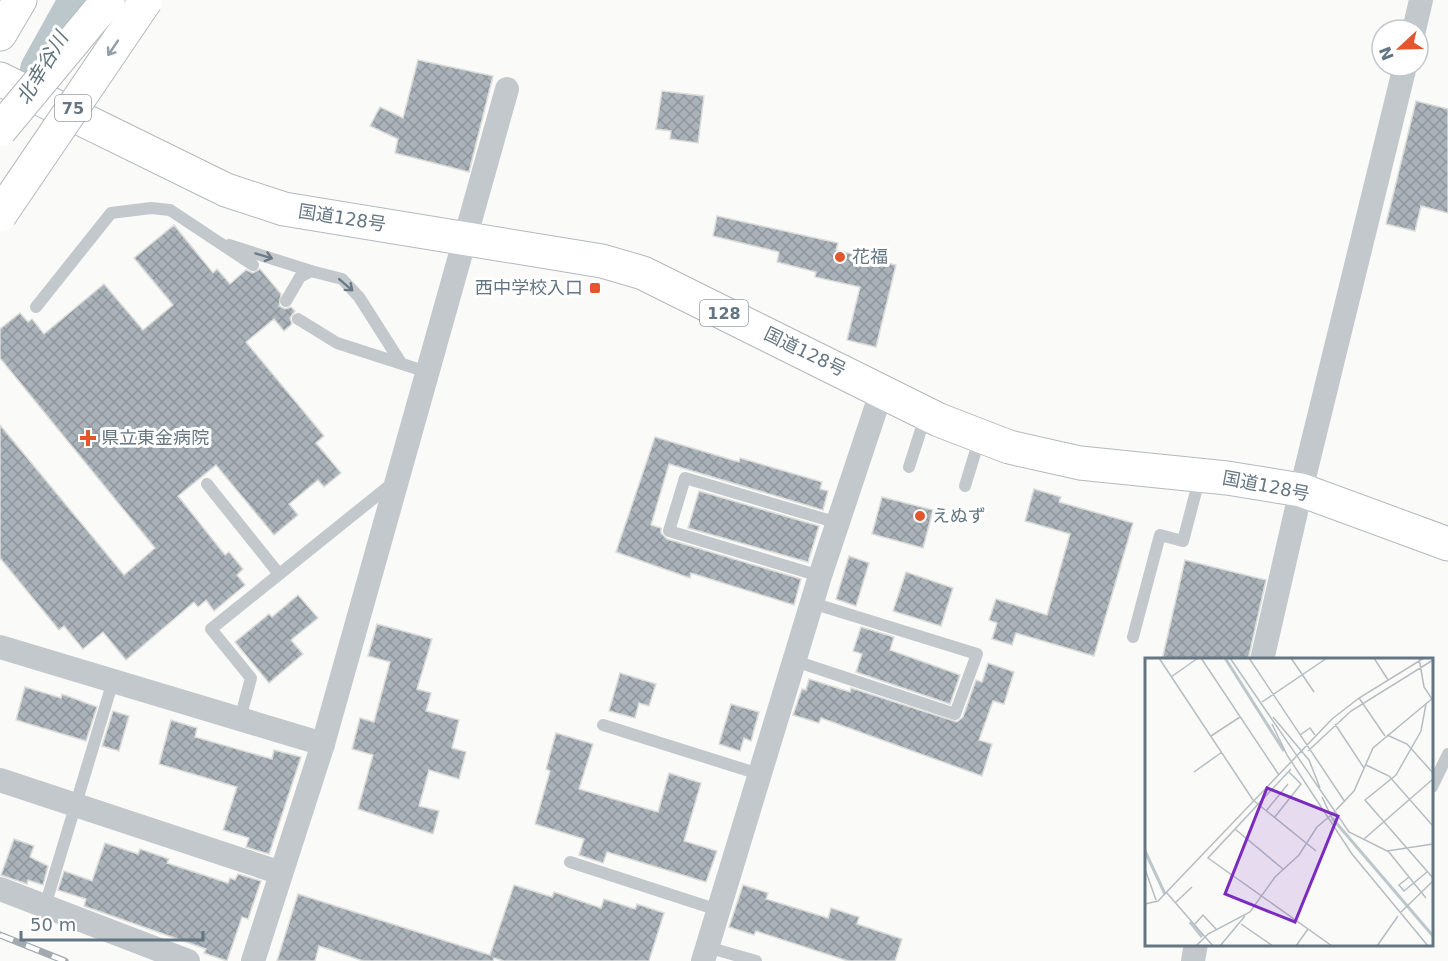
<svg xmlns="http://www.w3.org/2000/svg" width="1448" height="961" font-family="'DejaVu Sans','Noto Sans JP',sans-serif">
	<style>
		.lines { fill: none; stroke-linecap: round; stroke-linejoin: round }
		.river { stroke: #bbc7cb; stroke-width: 44 }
		.building { fill: url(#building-cross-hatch); stroke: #dcdcda; stroke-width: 1.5 }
		.highway-casing { stroke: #b4b9bd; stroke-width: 35 }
		.lane { stroke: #c3c8cc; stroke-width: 12 }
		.street { stroke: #c3c8cc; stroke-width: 24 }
		.highway { stroke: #fff; stroke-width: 33 }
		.rail-casing { stroke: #a2aab0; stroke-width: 7 }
		.rail { stroke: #fff; stroke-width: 4.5; stroke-dasharray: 14; stroke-linecap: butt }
		.primary-bridge-casing { stroke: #b5babe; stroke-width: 35; stroke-linecap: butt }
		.primary-bridge { stroke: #fff; stroke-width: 33 }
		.oneway { stroke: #939fa8 }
		.oneway2 { stroke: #6a7a87 }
		.poi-dot { fill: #e4572e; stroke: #fff; stroke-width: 2 }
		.labels { text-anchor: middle; stroke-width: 6; stroke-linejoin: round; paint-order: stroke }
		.shield { fill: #fff; stroke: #939fa8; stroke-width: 1.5 }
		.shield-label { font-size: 16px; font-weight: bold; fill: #657683 }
		.street-label { font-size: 18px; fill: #657683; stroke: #fff }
		.poi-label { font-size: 18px; fill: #657683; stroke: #fff; text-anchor: start }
		.water-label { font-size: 20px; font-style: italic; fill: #60757c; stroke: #fff }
		.inset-river { fill: none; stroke: #bbc7cb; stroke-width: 3 }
		.inset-road { fill: none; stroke: #b5bdc2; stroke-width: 1.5 }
		.view { fill: #7b2cbf; fill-opacity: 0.15; stroke: #7b2cbf; stroke-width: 3 }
		.inset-edge { fill: none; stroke: #657683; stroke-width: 3 }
	</style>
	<defs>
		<pattern id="building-cross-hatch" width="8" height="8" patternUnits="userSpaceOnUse" patternTransform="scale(1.5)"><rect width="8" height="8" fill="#aab3b9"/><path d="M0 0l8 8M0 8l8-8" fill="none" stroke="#8e969c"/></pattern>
	</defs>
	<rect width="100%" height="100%" fill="#fafaf8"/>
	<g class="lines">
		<polyline class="river" points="42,70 81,0"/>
	</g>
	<g class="building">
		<polygon points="418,60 493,76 469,172 395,153 398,139 370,126 380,107 403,118"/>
		<polygon points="662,91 704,96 698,143 670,139 671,131 656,129"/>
		<polygon points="1416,101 1448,109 1448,213 1421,206 1415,231 1386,224"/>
		<polygon points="717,216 838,243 836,250 896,265 876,347 847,340 860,287 815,277 816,272 777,262 779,252 713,236"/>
		<polygon points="174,225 213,273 217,269 230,284 246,270 253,273 260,269 281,294 279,306 285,309 291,307 295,311 290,318 292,324 284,331 274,319 246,342 324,436 316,443 341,473 324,487 318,480 289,504 298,515 274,535 216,465 178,496 225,555 229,552 243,569 237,575 245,585 214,611 206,600 198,607 194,602 126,660 103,632 83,649 64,626 59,630 0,558 0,425 124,575 155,548 0,358 0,329 20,313 28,322 32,319 44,334 104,284 143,330 173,305 134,258"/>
		<polygon points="655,437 739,462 740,458 822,482 820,489 828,491 823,510 669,464 651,525 661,528 661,533 667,539 801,579 794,605 691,573 690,578 616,552"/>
		<polygon points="1034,489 1061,497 1059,502 1133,523 1094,656 1016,633 1012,645 992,639 997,623 989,620 996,599 1047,615 1070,534 1025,521"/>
		<polygon points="699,491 819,526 808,562 688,528"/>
		<polygon points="882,497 933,510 923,548 872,534"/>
		<polygon points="849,556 869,563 856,606 836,599"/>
		<polygon points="1185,560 1266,580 1248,660 1162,660"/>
		<polygon points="906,572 953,588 941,626 893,611"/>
		<polygon points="298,595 318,618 291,640 303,654 269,683 235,642 269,614 272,617"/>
		<polygon points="377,624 432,639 417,689 431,693 426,711 459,720 452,748 466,752 459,779 429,770 419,806 439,811 433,834 358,809 373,755 352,749 360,718 374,722 390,662 368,656"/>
		<polygon points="861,627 894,637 890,650 960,675 950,704 856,672 862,654 853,651"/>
		<polygon points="988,663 1014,672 1004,704 993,701 979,740 992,744 982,776 821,718 819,723 793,715 802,689 806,690 809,679 850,692 851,688 957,722 963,717 976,680 982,682"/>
		<polygon points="620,673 656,684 649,706 639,703 635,718 609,711"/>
		<polygon points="25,687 61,698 62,694 97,707 86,741 16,720"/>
		<polygon points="731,704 759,712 751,741 744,738 740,751 719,744"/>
		<polygon points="113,711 129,716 119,751 102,746"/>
		<polygon points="171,720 197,728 195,737 272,759 274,750 301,757 269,854 246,847 249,838 223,830 237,787 159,764"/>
		<polygon points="556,733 593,744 579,789 658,812 669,773 701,783 684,841 717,851 706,882 607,852 603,863 579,855 584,839 535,824 550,771 546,769"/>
		<polygon points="14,839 34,846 30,857 48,866 43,885 28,880 27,884 1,875"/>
		<polygon points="105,843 138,854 140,849 169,859 167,863 228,883 230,878 235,880 238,874 261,881 248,919 242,917 227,961 204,953 206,949 84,906 86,899 58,890 64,871 92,881"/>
		<polygon points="514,885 552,897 554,892 601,908 604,899 635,909 637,904 664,913 649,961 504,961 494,958 493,961 363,961 319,946 315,961 277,961 298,894 490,955"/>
		<polygon points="743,885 768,893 766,899 828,918 831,908 859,917 857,924 902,939 895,961 848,961 756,931 754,935 729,927"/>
	</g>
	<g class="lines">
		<defs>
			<g id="highway">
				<polyline points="0,34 20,0"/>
				<polyline points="0,79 226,190 284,209 602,261 643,273 939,420 1009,447 1080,463 1227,478 1301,490 1448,544"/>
			</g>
		</defs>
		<use href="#highway" class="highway-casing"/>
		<g class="lane">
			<polyline points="229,245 311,271"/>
			<polyline points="286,301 300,277 311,271 342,279 359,297 401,363"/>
			<polyline points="36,307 111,213 151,208 170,210 253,265"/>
			<polyline points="298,319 337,343 427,372"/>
			<polyline points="909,467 926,414"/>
			<polyline points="207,484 279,574"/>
			<polyline points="965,486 980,437"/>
			<polyline points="820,576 669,531 685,478 838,523"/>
			<polyline points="1133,637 1160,535 1183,541 1200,476"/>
			<polyline points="795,661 955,714 977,654 812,603"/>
			<polyline points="240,719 251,678 211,629 394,482"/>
			<polyline points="603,725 759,774"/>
			<polyline points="1432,787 1448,754"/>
			<polyline points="570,862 718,910"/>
			<polyline points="45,906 113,681"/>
			<polyline points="707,947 756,961"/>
		</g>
		<g class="street">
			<polyline points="1414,30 1421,0"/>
			<polyline points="0,647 323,744"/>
			<polyline points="1262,660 1301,490 1405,66"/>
			<polyline points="0,780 281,873"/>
			<polyline points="0,889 188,961"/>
			<polyline points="253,961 323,744 507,89"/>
			<polyline points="703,961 820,576 882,390"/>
			<polyline points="1193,961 1196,944"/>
		</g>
		<use href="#highway" class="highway"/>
		<defs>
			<polyline id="rail" points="0,935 65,961"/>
		</defs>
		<use href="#rail" class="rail-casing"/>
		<use href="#rail" class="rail"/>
		<defs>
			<g id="primary-bridge">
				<polyline points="0,130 108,0"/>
				<polyline points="0,215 146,0"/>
			</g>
		</defs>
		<use href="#primary-bridge" class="primary-bridge-casing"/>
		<use href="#primary-bridge" class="primary-bridge"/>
	</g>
	<defs><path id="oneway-shaft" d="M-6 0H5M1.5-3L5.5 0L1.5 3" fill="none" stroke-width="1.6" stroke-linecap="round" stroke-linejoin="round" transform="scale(1.5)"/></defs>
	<use class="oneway" href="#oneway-shaft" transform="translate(113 48) rotate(124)"/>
	<g class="oneway2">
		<use href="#oneway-shaft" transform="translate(264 256) rotate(17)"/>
		<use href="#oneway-shaft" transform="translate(346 285) rotate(41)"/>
	</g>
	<g class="poi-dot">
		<circle cx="840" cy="257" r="6"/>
		<rect x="589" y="282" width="12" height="12" rx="3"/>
		<path d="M85 429h6v6h6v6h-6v6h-6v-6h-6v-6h6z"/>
		<circle cx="920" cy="516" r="6"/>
	</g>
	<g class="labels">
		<g class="shield">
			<rect x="55" y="95" width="36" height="26" rx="4.5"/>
			<rect x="700" y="300" width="48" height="26" rx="4.5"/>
		</g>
		<g class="shield-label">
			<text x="73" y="114">75</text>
			<text x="724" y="319">128</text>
		</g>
		<g class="street-label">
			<text transform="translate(342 218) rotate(9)" y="6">国道128号</text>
			<text transform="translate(805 352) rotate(26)" y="6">国道128号</text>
			<text transform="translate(1266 486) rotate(11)" y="6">国道128号</text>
		</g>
		<g class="poi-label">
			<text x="852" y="263">花福</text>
			<text x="583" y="294" text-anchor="end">西中学校入口</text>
			<text x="101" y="444">県立東金病院</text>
			<text x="932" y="522">えぬず</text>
		</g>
		<g class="water-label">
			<text transform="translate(42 68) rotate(-59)" y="7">北幸谷川</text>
		</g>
	</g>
	<g transform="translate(1145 658)">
		<rect width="288" height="288" fill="#fafaf8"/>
		<path class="inset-river" d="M80,0L139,93M187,160L288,278M0,193L20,236M45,264L57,279"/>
		<path class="inset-road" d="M14,0L108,142L171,193M56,0L134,117M85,0L204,174L242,193L288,186M104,0L200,144M146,0L169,34M229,0L243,22M274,0L279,29L287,41M26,19L53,0M214,40L240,78M117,44L182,0M281,46L276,73L251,117L220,142L288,220M128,59L164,102L175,130M127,66L142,97L207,196L283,288M190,66L219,110M155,77L165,70L170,77M242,77L262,86L288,115M66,78L95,59M163,93L206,53L288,2M221,107L244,118L288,168M146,111L63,200L187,288M49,114L77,94M177,139L187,160M191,152L209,133L228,90L288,40M121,153L143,126M129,160L156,126L144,114M90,171L138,211M219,181L288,121M243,193L281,240M0,211L11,242M264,219L254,227L259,233L282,214M21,234L68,288M30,245L47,229M0,246L13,243L187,61L214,40L279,0M256,254L288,223M96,266L128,288M49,267L58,257L71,271M51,288L63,276L105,254L130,219L154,197L172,169L191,153M75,288L100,258M151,288L163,271M232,288L253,258"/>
		<path class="view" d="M122,130L193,158L150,264L80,236Z"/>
		<rect width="288" height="288" class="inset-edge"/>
	</g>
	<g transform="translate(1400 48) rotate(248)"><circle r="28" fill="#ffffff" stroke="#c1c8cd" stroke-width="1.5"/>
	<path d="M0-4.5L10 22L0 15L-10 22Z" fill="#e4572e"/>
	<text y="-9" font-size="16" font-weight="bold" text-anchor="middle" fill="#657683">N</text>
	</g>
	<path d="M21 931v9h182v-9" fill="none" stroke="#657683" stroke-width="3"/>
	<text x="30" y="931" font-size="18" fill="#657683" stroke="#ffffff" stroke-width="4.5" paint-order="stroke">50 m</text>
</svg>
